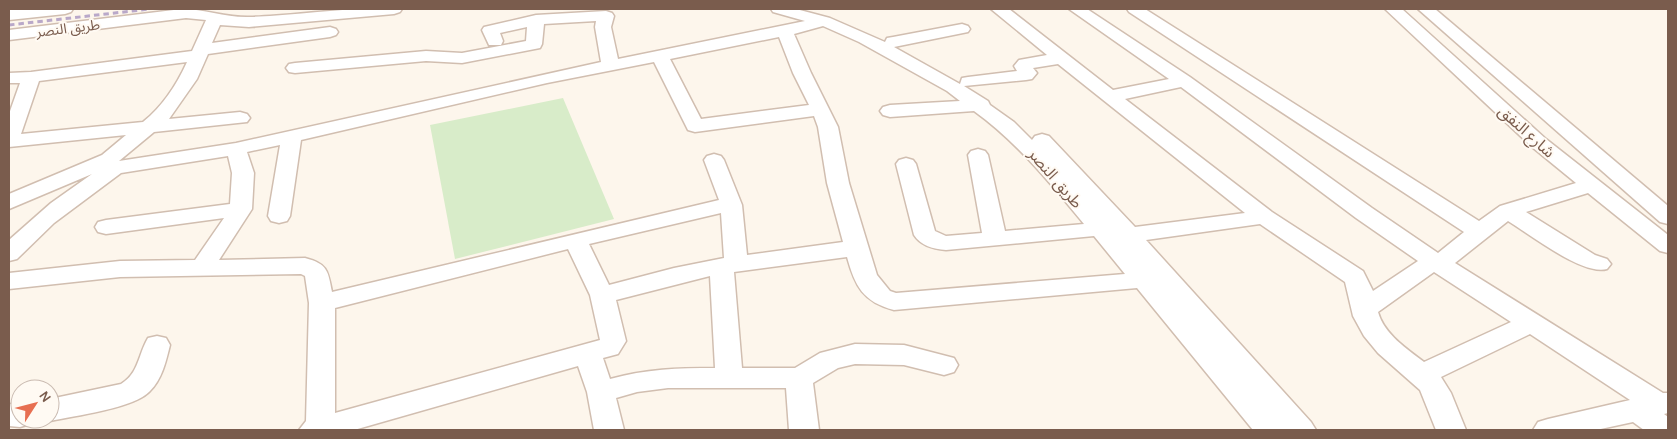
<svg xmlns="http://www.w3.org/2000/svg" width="1677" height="439" font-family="Karla,'Noto Sans Arabic',sans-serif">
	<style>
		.green { fill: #d8ecc9 }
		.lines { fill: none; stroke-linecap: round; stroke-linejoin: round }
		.minor-casing { stroke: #d1beb0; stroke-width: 3 }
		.minor { fill: #fff; fill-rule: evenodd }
		.rail { stroke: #b9a8c9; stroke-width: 3; stroke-dasharray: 5.5 4; stroke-linecap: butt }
		.labels { text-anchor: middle; stroke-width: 4; stroke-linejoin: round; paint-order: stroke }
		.far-street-label { font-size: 14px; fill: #7a5c4d; stroke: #fffaf3 }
		.street-label { font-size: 16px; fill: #7a5c4d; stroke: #fffaf3 }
	</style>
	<rect width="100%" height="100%" fill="#fdf6ec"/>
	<polygon class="green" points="563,98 614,219 455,259 430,125"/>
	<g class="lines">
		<defs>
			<g id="minor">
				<polygon points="23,9 73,9 71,12 65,14 9,20 9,10"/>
				<path d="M182,9C205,9 226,18 250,17C301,15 351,6 402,9L400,12L394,14L249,27L220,25L212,43L330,27L336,29L338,32L336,35L330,37L208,54L197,79L169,119L240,112L247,114L250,118L247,122L154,132L119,161L236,143L601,62L595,27L596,21L544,24L542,44L540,48L462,63L426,61L295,73L289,72L286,68L289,64L295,63L426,51L462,53L526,41L527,27L500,33L503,41L501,45H489L482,30L484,27L536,15L606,11L612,13L614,16L611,27L618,59L805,21L773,12L771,9H796L830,18L885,42L887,38L893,37L962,24L968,26L970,29L968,32L894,47L960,84L962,78L968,77L1017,71L1014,66L1019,60L1047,55L991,9H1009L1113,90L1169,79L1069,9H1087L1190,77L1372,208L1438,253L1464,232L1129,12L1127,9H1145L1479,221L1500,206L1576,183L1532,147L1385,9H1402L1546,139L1668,235V253L1660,251L1588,193L1526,212L1595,255L1607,259L1611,264L1607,269C1583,276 1531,235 1508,221L1455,263L1663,393H1668V413L1664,414L1668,417V430H1644L1633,422L1596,430H1533L1538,422L1548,419L1630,400L1530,334L1441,377L1451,393L1466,430H1436L1420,390L1378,353L1364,336L1353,316L1345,282L1260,224L1146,240L1311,422L1316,430H1253L1137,288L894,310C863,302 855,286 847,257L734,272L742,368H795L820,353L855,344L904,345L954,358L958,365L954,372L944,375L904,365L855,364L838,368L813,383L819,430H789L786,388H668L637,392L616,398L624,430H594L587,392L578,366L354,430H299L306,421L309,303L305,276L301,274L120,277L9,289V273L120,261L195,260L224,218L106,234L98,232L95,227L98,222L106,220L230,204L232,173L228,156L121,173L54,223L17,259L9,261V240L51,203L92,174L9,209V194L102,155L126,135L9,147V114L20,83H9V73L31,72L192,51L206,20L186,18L9,40V30ZM823,26L859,42L947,91L960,101L890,105L883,107L880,111L883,115L890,117L974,111C1017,142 1050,183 1084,224L1005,231L988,155L985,151L978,149L971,151L968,155L982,233L946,236L935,231L916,164L913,160L906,158L899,160L896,164L914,235C921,246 933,249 946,250L1094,236L1125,274L896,293L890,291L877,275L849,183L838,127L811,73L794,34ZM779,37L793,73L809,105L701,119L670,59ZM187,62C177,84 163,106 143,122L21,134L39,81ZM654,62L688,130L695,132L814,116L818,127L827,183L843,242L747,255L742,205L724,160L721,156L714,154L707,156L704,160L719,200L332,292C328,271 328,264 305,258L219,260L252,209L254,173L247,152L280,145L268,216L271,221L279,223L287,221L290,216L301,140L547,83ZM1058,64L1245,213L1135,227L1049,136L1042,134L1035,136L1032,140L1014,122L990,105L988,101L964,86L1026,80L1032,79L1037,73L1033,68ZM1181,87L1356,218L1418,261L1373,291L1363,271L1272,212L1125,99ZM721,213L724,258L674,268L609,285L589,244ZM568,249L590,295L600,340L335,413V308ZM1434,272L1511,322L1424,362C1407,349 1384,334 1378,312ZM710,276L715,368C678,368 646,369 610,379L603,358L618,354L626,341L616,300Z"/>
				<polygon points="1418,9 1435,9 1668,206 1668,224 1660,222"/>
				<path d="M157,336L166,338L170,345C166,361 162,379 150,391C135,408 74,416 50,421L44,419H50V399L121,384C139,373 138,355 148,338Z"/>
				<polygon points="9,404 20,405 20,419 33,419 30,424 20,427 9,426"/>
			</g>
		</defs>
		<use href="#minor" class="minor-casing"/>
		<use href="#minor" class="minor"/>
		<polyline class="rail" points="9,25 150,9"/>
	</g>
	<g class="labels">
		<g class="far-street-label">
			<text transform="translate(68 28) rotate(-7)" y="5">طريق النصر</text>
		</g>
		<g class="street-label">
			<text transform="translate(1527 131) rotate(42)" y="6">شارع النفق</text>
			<text transform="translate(1056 178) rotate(49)" y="6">طريق النصر</text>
		</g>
	</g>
	<rect width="1677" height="439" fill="none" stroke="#7a5c4d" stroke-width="20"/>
	<g transform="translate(35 404) rotate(54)"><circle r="24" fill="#fffaf3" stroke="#cabbb1"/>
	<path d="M0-4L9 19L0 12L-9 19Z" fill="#e76f51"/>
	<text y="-8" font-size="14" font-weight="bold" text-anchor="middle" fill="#7a5c4d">N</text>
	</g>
</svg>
